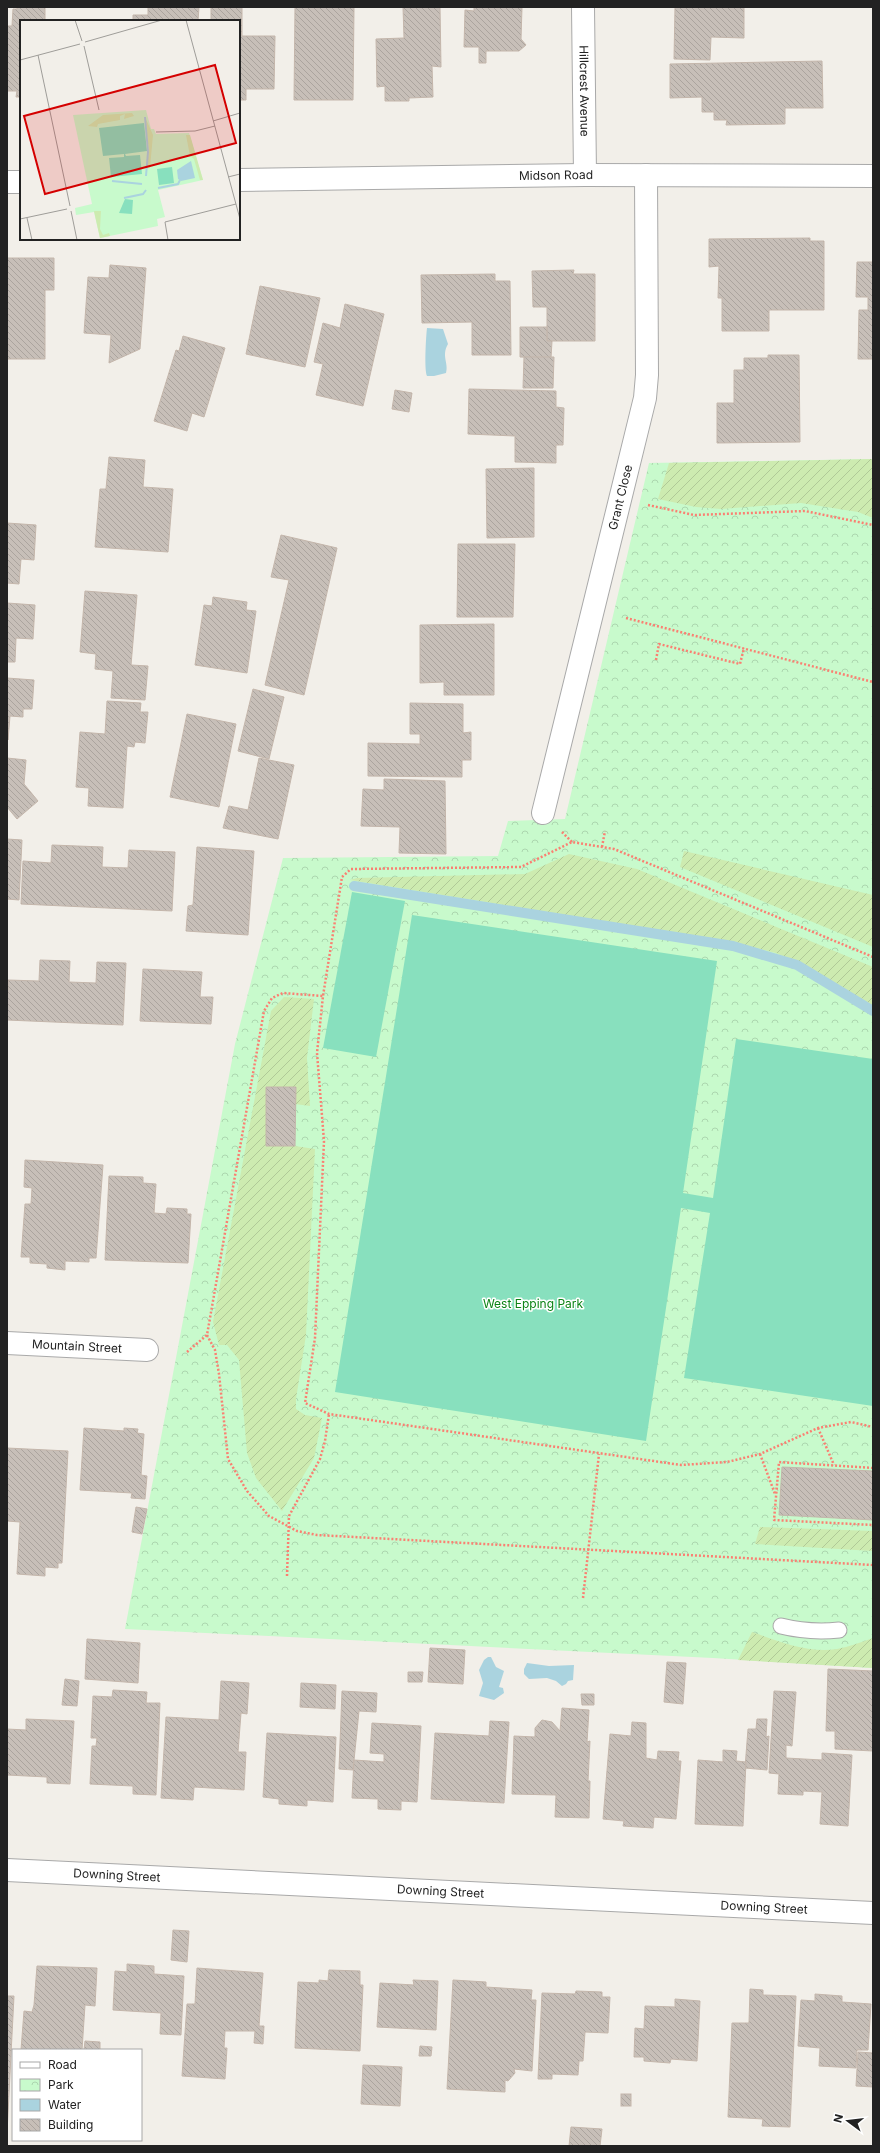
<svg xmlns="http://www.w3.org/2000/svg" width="880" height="2153" font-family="Inter,sans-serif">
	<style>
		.park { fill: url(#park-crowns) }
		.garden { fill: url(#garden-furrows) }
		.pitch { fill: #88e0be }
		.water { fill: #aad3df }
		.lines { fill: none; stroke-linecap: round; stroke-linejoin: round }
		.stream { stroke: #aad3df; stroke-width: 10 }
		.building { fill: url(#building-back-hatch); stroke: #c4b6ab }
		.service-casing { stroke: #a9a9a9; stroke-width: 17 }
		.minor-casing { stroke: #a9a9a9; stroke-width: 24 }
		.tertiary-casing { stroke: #a9a9a9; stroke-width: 24 }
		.path { stroke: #fa8072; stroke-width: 2.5; stroke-dasharray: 2 2; stroke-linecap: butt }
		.service { stroke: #fff; stroke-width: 15 }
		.minor { stroke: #fff; stroke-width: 22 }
		.tertiary { stroke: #fff; stroke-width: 22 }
		.labels { text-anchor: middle; stroke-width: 3; stroke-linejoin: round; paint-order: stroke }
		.street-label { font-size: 12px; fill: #222; stroke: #fff }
		.park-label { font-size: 12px; fill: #0c8416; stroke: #fff }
		.inset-river { fill: none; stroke: #aad3df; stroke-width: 2 }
		.inset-road { fill: none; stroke: #9f9d99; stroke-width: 1 }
		.view { fill: #d40000; fill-opacity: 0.15; stroke: #d40000; stroke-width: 2 }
		.inset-edge { fill: none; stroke: #222; stroke-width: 2 }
	</style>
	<defs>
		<pattern id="park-crowns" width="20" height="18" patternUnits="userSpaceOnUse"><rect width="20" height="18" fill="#c8facc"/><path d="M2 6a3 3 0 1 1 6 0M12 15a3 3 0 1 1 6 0" fill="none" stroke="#acd6af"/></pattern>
		<pattern id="garden-furrows" width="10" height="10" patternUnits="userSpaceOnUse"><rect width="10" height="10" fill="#cdebb0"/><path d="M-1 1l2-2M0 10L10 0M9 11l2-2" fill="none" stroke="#b0c997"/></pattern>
		<pattern id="building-back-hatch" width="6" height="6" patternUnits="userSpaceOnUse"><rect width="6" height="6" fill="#c7bfb8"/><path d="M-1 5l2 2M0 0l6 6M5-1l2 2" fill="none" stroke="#aba49e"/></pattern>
	</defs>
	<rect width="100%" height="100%" fill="#f2efe9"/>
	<polygon class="park" points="873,459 873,1668 713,1658 125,1629 235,1044 283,858 498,856 508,821 565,819 649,463"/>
	<g class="garden">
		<polygon points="873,459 873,518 858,512 801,503 721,509 696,507 658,499 669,463"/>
		<polygon points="684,851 873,895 873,947 680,867"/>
		<polygon points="569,854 637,869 873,967 873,1006 804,966 776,953 736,943 350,880 357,878 525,874"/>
		<polygon points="284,997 314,999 307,1058 310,1106 295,1104 295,1087 266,1087 267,1146 295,1146 315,1149 306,1335 296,1399 296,1409 305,1415 322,1418 314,1458 282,1511 256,1478 247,1453 239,1360 227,1345 219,1345 213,1322 271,1011"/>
		<polygon points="760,1527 873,1531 873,1551 755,1544"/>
		<path d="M752,1632C778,1641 809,1654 837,1649C849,1647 861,1642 873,1638V1668L738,1660Z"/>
	</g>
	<g class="pitch">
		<polygon points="352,892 405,901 376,1057 323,1048"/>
		<polygon points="412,915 717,961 683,1193 713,1198 736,1039 873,1059 873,1406 684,1378 710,1213 681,1208 646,1441 335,1392"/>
	</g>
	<g class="water">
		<path d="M427,328L443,329L448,344C441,356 449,363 446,373L434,376H427C424,370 426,336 427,328Z"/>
		<polygon points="488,1657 491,1657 496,1667 504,1671 499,1687 503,1688 504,1693 494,1700 479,1696 483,1683 479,1670 484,1660"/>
		<polygon points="527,1663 549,1666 574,1665 573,1680 568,1681 566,1684 562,1686 556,1681 547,1678 529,1679 524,1674 524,1669"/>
	</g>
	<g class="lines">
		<polyline class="stream" points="354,886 733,946 797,965 873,1011"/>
	</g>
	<g class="building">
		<polygon points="17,7 45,7 45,21 21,21 21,97 16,97 17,91 7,91 7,26 12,26 13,9 17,9"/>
		<polygon points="148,7 199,7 198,21 133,21 133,15 148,15"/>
		<polygon points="211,7 242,7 242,36 275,36 274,89 246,89 246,100 239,100 239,21 211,21"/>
		<polygon points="295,7 354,7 353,100 294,100"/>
		<polygon points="403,7 440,7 441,67 432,66 433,97 409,98 409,101 385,101 385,86 377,87 376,39 404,38"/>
		<polygon points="474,7 522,7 521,39 526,45 519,51 486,51 486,63 479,63 479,47 464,47 465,10 474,11"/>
		<polygon points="675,7 744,7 744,38 711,37 710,60 674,59"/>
		<polygon points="822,61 823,108 785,108 785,124 726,125 727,120 714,120 714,112 702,112 702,97 670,98 670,64"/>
		<polygon points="810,238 810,241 824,241 824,310 769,310 769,331 722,331 722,298 718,298 719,266 709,267 709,239"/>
		<polygon points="7,258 54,258 54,290 45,290 45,359 7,359"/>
		<polygon points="857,262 873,262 873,359 858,359 859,310 868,310 868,297 856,297"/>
		<polygon points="110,265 146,268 140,349 109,363 111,335 84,333 88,277 109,278"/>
		<polygon points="574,270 573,274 595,274 595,341 547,341 547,307 533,307 532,271"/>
		<polygon points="495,274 495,281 510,281 511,355 472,355 472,322 422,323 421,275"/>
		<polygon points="260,286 320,298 305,367 246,354"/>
		<polygon points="345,304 384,314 363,406 316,395 323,364 314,362 323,323 340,328"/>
		<polygon points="520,327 547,327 547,341 552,341 551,358 520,357"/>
		<polygon points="183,336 225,348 204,417 192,413 187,431 154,421 176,350 179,351"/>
		<polygon points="768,355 799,355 800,442 717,443 717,403 734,403 734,370 744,370 744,358 768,358"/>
		<polygon points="524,357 554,357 553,388 523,388"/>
		<polygon points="469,389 556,391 556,407 564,408 563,445 556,445 556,463 515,462 515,436 468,434"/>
		<polygon points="395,390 412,393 409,412 392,409"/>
		<polygon points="109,457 145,460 143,487 173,489 168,552 95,547 100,489 106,489"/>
		<polygon points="534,468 534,537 487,538 486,469"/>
		<polygon points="7,523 36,525 34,560 21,559 19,584 7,583"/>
		<polygon points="281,535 337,548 304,695 265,685 289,580 271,577"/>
		<polygon points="458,544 515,544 513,617 457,617"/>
		<polygon points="85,591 137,595 131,665 148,666 145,700 111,698 113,671 95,669 96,654 80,652"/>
		<polygon points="213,597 247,602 246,610 256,611 247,673 195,665 204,605 212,606"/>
		<polygon points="7,603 35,605 33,639 16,638 15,662 7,662"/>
		<polygon points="494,624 494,695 444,695 444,682 420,683 420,625"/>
		<polygon points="7,678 34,680 32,709 23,709 23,717 10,716 8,740"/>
		<polygon points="253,689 284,697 269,759 238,751"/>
		<polygon points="107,701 141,703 140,712 148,712 145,743 135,742 134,747 127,746 123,808 88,806 89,788 76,787 80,732 105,734"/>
		<polygon points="410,703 463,704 463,733 471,732 471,760 462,760 462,777 368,776 368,743 420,744 420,734 410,734"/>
		<polygon points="187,714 236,724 219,807 170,797"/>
		<polygon points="7,758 26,760 24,784 38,801 17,819 7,807"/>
		<polygon points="259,758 294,765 278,839 223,828 229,806 248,810"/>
		<polygon points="384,779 445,781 446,854 399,853 400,827 361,826 363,789 384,790"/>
		<polygon points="7,839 22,840 19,900 7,899"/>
		<polygon points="52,845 103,847 102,867 128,868 129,850 175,852 172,911 21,904 23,861 51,863"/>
		<polygon points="197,847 254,851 248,935 186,931 188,906 193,905"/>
		<polygon points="40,960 70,961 69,982 96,983 97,962 126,963 123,1025 7,1020 8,980 39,981"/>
		<polygon points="143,969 202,972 200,997 213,997 211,1024 140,1021"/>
		<polygon points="266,1087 296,1087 295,1146 266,1146"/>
		<polygon points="25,1160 103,1165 96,1258 89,1258 89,1262 65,1261 65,1270 47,1268 47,1264 30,1263 30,1257 21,1257 25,1204 31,1204 32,1188 24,1187"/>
		<polygon points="109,1176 143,1177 143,1183 156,1184 154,1213 166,1214 167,1208 187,1209 187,1214 191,1214 188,1263 105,1260"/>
		<polygon points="84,1428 124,1431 124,1428 138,1429 137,1433 144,1434 141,1475 147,1476 145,1499 131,1498 132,1493 80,1490"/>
		<polygon points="7,1448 68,1451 62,1563 58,1563 58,1568 45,1567 45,1576 17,1574 20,1522 7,1521"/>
		<polygon points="782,1467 873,1471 873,1520 779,1515"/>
		<polygon points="136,1507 147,1509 142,1534 132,1532"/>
		<polygon points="87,1639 140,1643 138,1683 85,1679"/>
		<polygon points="430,1648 465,1650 463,1684 428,1682"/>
		<polygon points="667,1662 686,1663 683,1704 664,1702"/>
		<polygon points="828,1669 873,1671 873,1751 835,1749 835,1731 826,1731"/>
		<polygon points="408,1672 423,1672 422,1682 408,1682"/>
		<polygon points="65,1679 79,1681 77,1706 62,1705"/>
		<polygon points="221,1681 249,1683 247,1714 241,1713 238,1752 246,1752 244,1790 194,1787 193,1800 161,1798 166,1717 219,1720"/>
		<polygon points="301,1683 336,1685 335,1709 300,1707"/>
		<polygon points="113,1690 147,1692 146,1703 160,1703 156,1795 133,1794 133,1786 90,1784 92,1746 96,1746 97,1738 91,1738 93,1696 112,1697"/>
		<polygon points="342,1691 377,1693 376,1712 359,1711 353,1770 339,1769"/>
		<polygon points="774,1691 796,1692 792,1746 786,1745 786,1758 822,1760 822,1753 852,1755 848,1826 820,1824 822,1792 803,1791 803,1795 778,1794 779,1774 769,1773"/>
		<polygon points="581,1694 594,1694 594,1705 582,1705"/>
		<polygon points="562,1708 589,1710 587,1742 590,1741 588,1781 590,1781 589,1818 555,1817 556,1795 512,1794 514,1736 535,1737 535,1728 542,1720 552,1722 560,1731"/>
		<polygon points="26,1719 74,1721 70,1784 47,1783 47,1777 7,1775 7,1729 26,1730"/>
		<polygon points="757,1719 767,1719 766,1737 769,1736 767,1770 745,1768 748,1729 756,1729"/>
		<polygon points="490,1721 509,1722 504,1803 431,1799 435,1733 489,1736"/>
		<polygon points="632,1722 646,1723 646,1758 657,1760 658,1751 679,1752 678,1761 681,1761 676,1819 654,1817 653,1828 623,1826 624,1821 603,1819 610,1734 631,1736"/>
		<polygon points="372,1723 421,1726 417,1802 401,1801 401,1810 378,1809 378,1799 352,1798 354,1760 384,1762 384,1754 370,1753"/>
		<polygon points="267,1733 336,1737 333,1802 307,1800 307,1806 279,1804 279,1799 263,1797"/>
		<polygon points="723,1750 737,1751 736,1761 746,1762 743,1826 695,1824 698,1760 723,1762"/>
		<polygon points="173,1930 189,1931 187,1962 171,1960"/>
		<polygon points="127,1964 154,1966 154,1974 184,1976 181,2035 160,2034 161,2013 113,2010 115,1971 127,1972"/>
		<polygon points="37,1966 97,1968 95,2006 85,2005 82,2050 21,2050 24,2011 32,2012 34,2005"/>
		<polygon points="197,1968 263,1973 259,2026 264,2026 263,2044 254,2043 255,2031 225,2031 224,2048 227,2048 225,2079 182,2076 187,2004 195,2004"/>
		<polygon points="329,1970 360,1971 360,1985 363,1985 360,2051 295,2048 298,1982 319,1983 319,1980 328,1981"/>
		<polygon points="413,1980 438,1981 436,2030 377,2027 380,1983 414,1985"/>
		<polygon points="453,1980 486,1982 486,1987 532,1990 531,2000 536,2000 532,2071 514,2069 515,2073 508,2081 505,2080 505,2092 447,2089"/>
		<polygon points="750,1989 763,1990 763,1995 796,1996 790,2127 762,2126 763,2119 728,2117 732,2023 749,2023"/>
		<polygon points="576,1991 602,1992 602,1997 610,1997 608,2033 585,2032 583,2061 579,2061 578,2075 552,2074 552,2079 538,2079 542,1993 575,1994"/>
		<polygon points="815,1994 842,1996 842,2002 871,2004 868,2050 857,2050 856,2068 819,2066 820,2048 798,2046 801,2000 815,2001"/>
		<polygon points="7,1996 14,1996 7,2133"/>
		<polygon points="675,1999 700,2001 697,2061 671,2059 670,2063 644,2061 644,2057 634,2057 635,2028 644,2029 645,2006 675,2007"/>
		<polygon points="85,2041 100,2042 100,2050 84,2050"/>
		<polygon points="420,2046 432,2047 431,2056 419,2056"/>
		<polygon points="858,2052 873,2053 873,2087 856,2086"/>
		<polygon points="363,2065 402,2067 400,2106 361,2104"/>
		<rect x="621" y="2094" width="10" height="12"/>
		<polygon points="571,2127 602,2129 600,2146 569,2146"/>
	</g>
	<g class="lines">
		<defs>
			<path id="service" d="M781,1626C801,1631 819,1632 839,1630"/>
			<g id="minor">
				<path id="s1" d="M583,7L585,175"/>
				<path id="s2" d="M543,813L645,398L647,375L646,175"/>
				<path id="s3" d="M7,1343L147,1350"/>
				<path id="s4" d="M7,1870L873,1913"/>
			</g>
			<g id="tertiary">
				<path id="s5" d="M239,180L585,175L873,176"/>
				<polyline points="7,182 21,182"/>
			</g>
		</defs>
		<use href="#service" class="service-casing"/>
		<use href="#minor" class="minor-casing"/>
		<use href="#tertiary" class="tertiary-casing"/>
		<g class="path">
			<polyline points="648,505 694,515 805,511 873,525"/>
			<polyline points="626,618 873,682"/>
			<polyline points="656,660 659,644 740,664 744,648"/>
			<polyline points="562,832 572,842"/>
			<polyline points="602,847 605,831"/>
			<polyline points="873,957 614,849 572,842 521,867 351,869 342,877 323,996 317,1053 324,1141 315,1338 305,1403 329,1414 681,1465 727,1462 760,1454 818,1428 851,1422 873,1427"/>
			<polyline points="207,1335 215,1350 219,1374 228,1459 247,1491 269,1516 297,1531 317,1535 873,1565"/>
			<polyline points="187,1352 207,1335 264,1011 272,998 283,993 323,996"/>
			<polyline points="818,1428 834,1465"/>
			<polyline points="760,1454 775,1494"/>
			<polyline points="873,1468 779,1462 774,1520 873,1525"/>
			<polyline points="287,1576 289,1516 320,1459 325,1441 329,1414"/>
			<polyline points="583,1598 599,1454"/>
		</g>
		<use href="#service" class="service"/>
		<use href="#minor" class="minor"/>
		<use href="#tertiary" class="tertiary"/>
	</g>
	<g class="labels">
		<g class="street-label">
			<text dy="4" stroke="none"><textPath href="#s1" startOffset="84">Hillcrest Avenue</textPath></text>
			<text dy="4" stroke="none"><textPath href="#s5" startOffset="317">Midson Road</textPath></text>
			<text dy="4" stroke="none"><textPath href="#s2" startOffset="325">Grant Close</textPath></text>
			<text dy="4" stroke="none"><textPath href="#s3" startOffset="70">Mountain Street</textPath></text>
			<text dy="4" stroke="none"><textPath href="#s4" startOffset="110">Downing Street</textPath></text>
			<text dy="4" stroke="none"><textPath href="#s4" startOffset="434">Downing Street</textPath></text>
			<text dy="4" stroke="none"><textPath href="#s4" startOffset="758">Downing Street</textPath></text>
		</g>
		<g class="park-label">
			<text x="533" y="1308">West Epping Park</text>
		</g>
	</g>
	<g transform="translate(20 20)">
		<rect width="220" height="220" fill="#f2efe9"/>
		<path d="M126,90L131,109H134L136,114L169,113L183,160L138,170L145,197L137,199L138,206L80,218L74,192L56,195L55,188L72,184L53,95Z" fill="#c8facc"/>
		<path d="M105,94L100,96V100L78,104L77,107L68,106L83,95L112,93L114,96L104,99ZM125,97L133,115L130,148L126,149L129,132ZM166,115H170L183,160H180L174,139L170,136ZM74,191H81L80,209L83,215L89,213L90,216L80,218Z" fill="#cdebb0"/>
		<path d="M124,103L127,131L105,134L106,136L120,135L122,154L91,157L89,138L104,137V134L83,136L79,108ZM152,147L154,163L139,165L137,149ZM105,179L113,180L112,194L99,193Z" fill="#88e0be"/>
		<path d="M171,141L175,158L161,161L158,159L157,150Z" fill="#aad3df"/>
		<path class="inset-river" d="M125,97L128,132L126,156M92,161L122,164M138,168L158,164L160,160M104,178L123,174L126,170"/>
		<path class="inset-road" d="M55,0L62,21M166,0L220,199M65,22L142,0M64,26L79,90M18,35L50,186M0,40L60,24M193,101L220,93M136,112L175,111L195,106M208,157L220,154M51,191L57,220M7,198L12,220M0,199L47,189M148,220L145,202L216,184"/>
		<path class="view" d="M195,45L216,123L25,174L4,96Z"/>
		<rect width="220" height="220" class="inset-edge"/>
	</g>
	<rect width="880" height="2153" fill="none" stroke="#222222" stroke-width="16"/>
	<rect x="12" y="2049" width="130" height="92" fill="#ffffff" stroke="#a7a7a7"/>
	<rect x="20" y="2062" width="20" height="6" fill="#ffffff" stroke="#a7a7a7"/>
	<text x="48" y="2069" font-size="12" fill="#222222">Road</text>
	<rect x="20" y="2079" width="20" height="12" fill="url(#park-crowns)" stroke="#a7a7a7"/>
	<text x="48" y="2089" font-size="12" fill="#222222">Park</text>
	<rect x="20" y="2099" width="20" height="12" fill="#aad3df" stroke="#a7a7a7"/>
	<text x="48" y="2109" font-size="12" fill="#222222">Water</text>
	<rect x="20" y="2119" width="20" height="12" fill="url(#building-back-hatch)" stroke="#a7a7a7"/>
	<text x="48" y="2129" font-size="12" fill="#222222">Building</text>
	<g transform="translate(848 2121) rotate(285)" stroke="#ffffff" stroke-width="3" paint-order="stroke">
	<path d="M0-3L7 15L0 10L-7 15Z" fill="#222222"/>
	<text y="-6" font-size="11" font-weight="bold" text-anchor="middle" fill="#222222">N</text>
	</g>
</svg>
